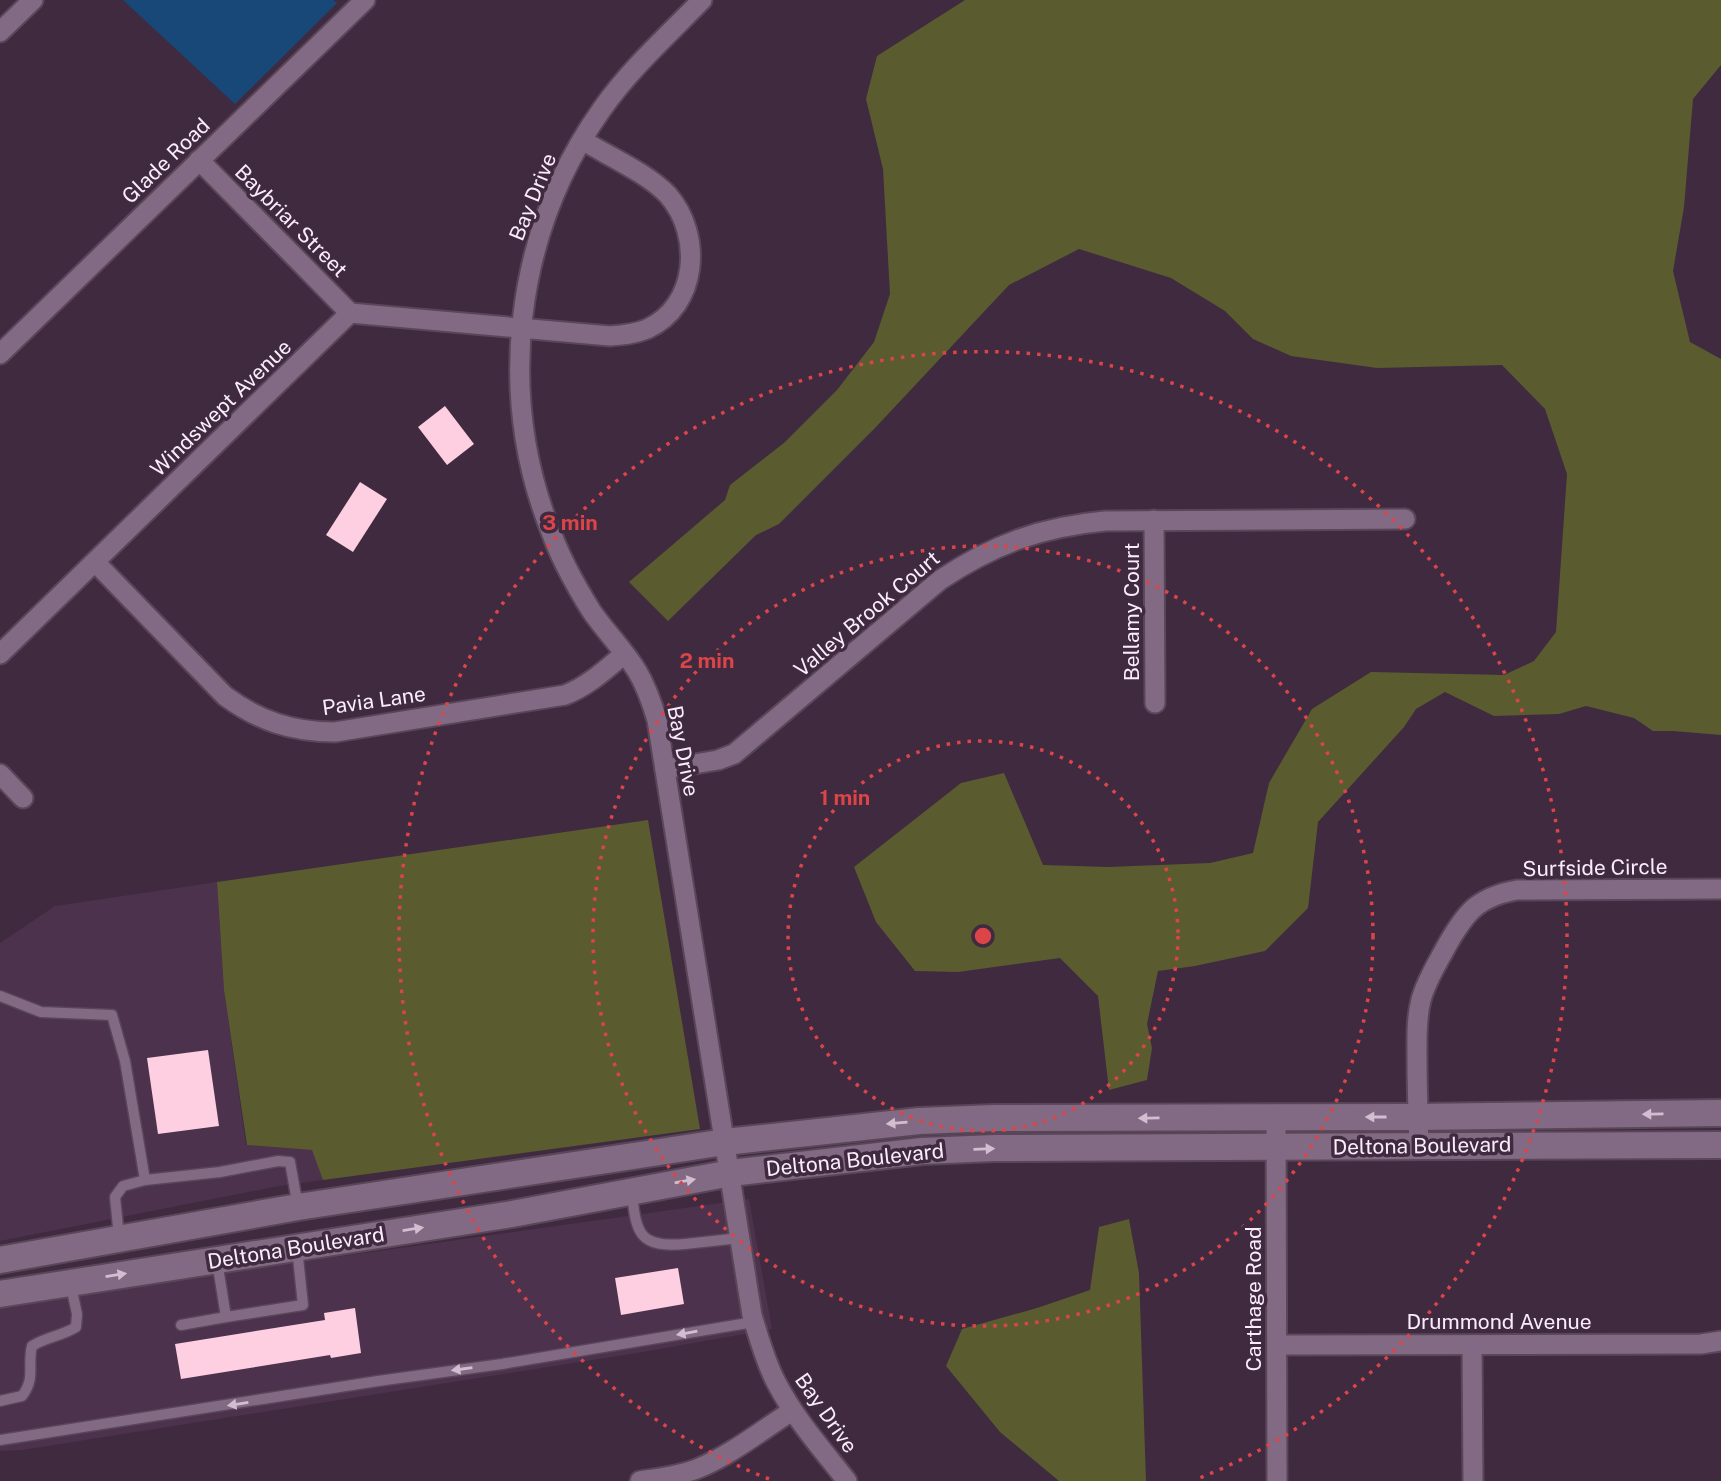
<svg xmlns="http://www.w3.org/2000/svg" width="1721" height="1481" font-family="'Public Sans',sans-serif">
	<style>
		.built { fill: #4c324d }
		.green { fill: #5a5c2f }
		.water { fill: #184877 }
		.building { fill: #fdcfe0 }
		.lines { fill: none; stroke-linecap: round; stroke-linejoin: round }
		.service-casing { stroke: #594659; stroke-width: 13 }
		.minor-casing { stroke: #594659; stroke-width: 23 }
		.secondary-casing { stroke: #594659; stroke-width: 30 }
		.service { stroke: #836a84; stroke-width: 10 }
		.minor { stroke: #836a84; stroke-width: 19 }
		.secondary { stroke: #836a84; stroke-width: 26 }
		.oneway { fill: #d1bed1 }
		.ring { fill: none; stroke: #dc4548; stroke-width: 3.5; stroke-dasharray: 3.5 7 }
		.labels { text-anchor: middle; stroke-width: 7; stroke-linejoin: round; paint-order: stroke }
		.street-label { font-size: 21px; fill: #fbecfb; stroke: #3f2a40 }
		.centre { fill: #dc4548; stroke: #3f2a40; stroke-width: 3.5 }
		.ring-label { font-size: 21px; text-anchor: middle; font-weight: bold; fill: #dc4548; stroke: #3f2a40; stroke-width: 7; stroke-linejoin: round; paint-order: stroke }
	</style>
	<rect width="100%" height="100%" fill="#3f2a40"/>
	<g class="built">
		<polygon points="217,882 224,990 246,1145 313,1150 323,1180 279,1186 0,1241 0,943 55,906"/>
		<polygon points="749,1199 772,1329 637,1353 22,1450 0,1451 0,1304"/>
	</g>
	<g class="green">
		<polygon points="965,0 1721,0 1721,65 1693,99 1684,207 1673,271 1690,342 1721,359 1721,735 1673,731 1653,731 1634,718 1586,706 1559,714 1494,716 1445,692 1416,709 1404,727 1318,822 1308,908 1265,951 1195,966 1158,971 1147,1024 1152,1048 1147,1080 1109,1090 1098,996 1060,958 958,972 915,971 876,922 854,867 961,783 1004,773 1043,865 1108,867 1210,863 1253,853 1269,783 1312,709 1371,672 1504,675 1534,661 1556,632 1567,474 1545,409 1502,365 1377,368 1291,356 1253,339 1225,311 1171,278 1079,249 1009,285 875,428 779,524 756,535 668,621 629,582 725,500 730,485 784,443 837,390 874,342 890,294 883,169 866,99 877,56"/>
		<polygon points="648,820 700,1129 323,1180 312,1150 247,1145 224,990 217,882"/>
		<polygon points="1129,1219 1139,1273 1146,1481 1059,1481 1000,1432 946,1366 962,1329 1037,1308 1090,1290 1099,1227"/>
	</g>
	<polygon class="water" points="123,0 333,0 337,3 235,104"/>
	<g class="building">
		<polygon points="445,406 474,444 447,465 418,427"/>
		<polygon points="360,482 387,499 353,552 326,535"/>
		<polygon points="208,1050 219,1126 158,1134 147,1058"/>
		<polygon points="678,1268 684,1304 621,1315 615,1278"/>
		<polygon points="355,1308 361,1353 331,1358 330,1355 181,1379 175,1344 325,1320 324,1313"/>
	</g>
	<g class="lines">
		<defs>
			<g id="service">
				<polyline points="0,996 41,1012 112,1015 125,1061 145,1180 220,1172 278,1161 290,1162 298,1207"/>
				<path d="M632,1194C636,1235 641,1248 685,1244C703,1242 722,1240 740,1238"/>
				<polyline points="119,1237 115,1197 123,1186 145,1180"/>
				<polyline points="217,1261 226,1317 303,1305 297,1248"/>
				<polyline points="181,1325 226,1317"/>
				<path d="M0,1401L22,1396C36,1378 27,1366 32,1346C46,1337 62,1336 76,1327L77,1314L71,1286"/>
				<polyline points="0,1440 378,1381 502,1364 754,1322"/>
			</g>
			<g id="minor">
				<path d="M702,0C668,35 630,69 602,109C514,233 495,396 553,537C563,563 577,588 592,612C606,632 624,650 637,671C646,686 652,703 657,720L752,1315C759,1338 765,1361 776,1382C795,1419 822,1449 847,1481"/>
				<polyline points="0,32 33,0"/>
				<polyline points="199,160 350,313"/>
				<polyline points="0,354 365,0"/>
				<polyline points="1154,520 1155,703"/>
				<path d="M95,562L225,696C259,721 292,732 335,732L565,695C588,686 605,670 624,654"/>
				<path d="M0,654L350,313L610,336C623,335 635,334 647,329C698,306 703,235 668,195C647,173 608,156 582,140"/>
				<path d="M665,769L718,760L734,754L940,580C994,544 1041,527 1105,521L1405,519"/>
				<polyline points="0,774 23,798"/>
				<polyline points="1276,1117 1277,1481"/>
				<path d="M1419,1145C1418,1116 1417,1088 1417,1059C1417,1040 1416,1019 1421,1000C1426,981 1437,964 1446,947C1465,913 1477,897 1517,890L1721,889"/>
				<polyline points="1278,1345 1701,1344 1721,1341"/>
				<polyline points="1472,1345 1473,1481"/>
				<path d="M640,1481C659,1478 680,1476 699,1468C732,1454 762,1430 792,1411"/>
			</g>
			<g id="secondary">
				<polyline points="0,1260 298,1207 725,1142 919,1121 994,1118 1418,1117 1721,1113"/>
				<polyline points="0,1294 512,1214 731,1173 922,1151 995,1148 1721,1145"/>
			</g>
		</defs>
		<use href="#service" class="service-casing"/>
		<use href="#minor" class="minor-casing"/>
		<use href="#secondary" class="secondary-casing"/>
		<use href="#service" class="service"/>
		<use href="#minor" class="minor"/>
		<use href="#secondary" class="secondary"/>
	</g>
	<defs><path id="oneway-solid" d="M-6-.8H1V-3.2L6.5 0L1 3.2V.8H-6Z" transform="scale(1.75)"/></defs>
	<g class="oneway">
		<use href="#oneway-solid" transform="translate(1653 1114) rotate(179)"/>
		<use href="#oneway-solid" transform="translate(1376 1117) rotate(-180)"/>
		<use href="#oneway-solid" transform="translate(1149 1118) rotate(179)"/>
		<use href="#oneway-solid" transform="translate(897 1123) rotate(175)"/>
		<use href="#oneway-solid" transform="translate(984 1149) rotate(-2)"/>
		<use href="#oneway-solid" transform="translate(685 1181) rotate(-10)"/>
		<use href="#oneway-solid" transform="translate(413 1229) rotate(-9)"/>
		<use href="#oneway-solid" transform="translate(116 1275) rotate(-9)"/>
		<use href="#oneway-solid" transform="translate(687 1333) rotate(170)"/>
		<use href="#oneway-solid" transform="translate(462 1369) rotate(172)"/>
		<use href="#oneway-solid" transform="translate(238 1404) rotate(171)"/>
	</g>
	<g class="ring">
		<circle cx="983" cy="936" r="195"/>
		<circle cx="983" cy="936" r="390"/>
		<path d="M769 1479A584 584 0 1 1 1197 1479"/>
	</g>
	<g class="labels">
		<g class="street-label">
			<text transform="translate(166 161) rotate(-44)" y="7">Glade Road</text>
			<text transform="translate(533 197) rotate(-68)" y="7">Bay Drive</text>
			<text transform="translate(291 221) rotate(45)" y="7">Baybriar Street</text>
			<text transform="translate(221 408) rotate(-44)" y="7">Windswept Avenue</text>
			<text transform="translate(1132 612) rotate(-90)" y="7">Bellamy Court</text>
			<text transform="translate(867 614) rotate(-40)" y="7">Valley Brook Court</text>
			<text transform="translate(374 701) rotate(-8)" y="7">Pavia Lane</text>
			<text transform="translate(683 751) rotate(79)" y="7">Bay Drive</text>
			<text transform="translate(1595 868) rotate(-1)" y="7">Surfside Circle</text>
			<text transform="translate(1422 1146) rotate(-1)" y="7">Deltona Boulevard</text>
			<text transform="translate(855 1160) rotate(-6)" y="7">Deltona Boulevard</text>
			<text transform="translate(296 1248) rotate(-9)" y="7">Deltona Boulevard</text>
			<text transform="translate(1254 1299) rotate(-90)" y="7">Carthage Road</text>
			<text x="1499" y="1329">Drummond Avenue</text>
			<text transform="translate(826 1413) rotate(55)" y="7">Bay Drive</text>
		</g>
	</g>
	<circle cx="983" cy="936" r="10" class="centre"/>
	<g class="ring-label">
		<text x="570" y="530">3 min</text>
		<text x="707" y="668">2 min</text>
		<text x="845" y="805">1 min</text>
	</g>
</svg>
